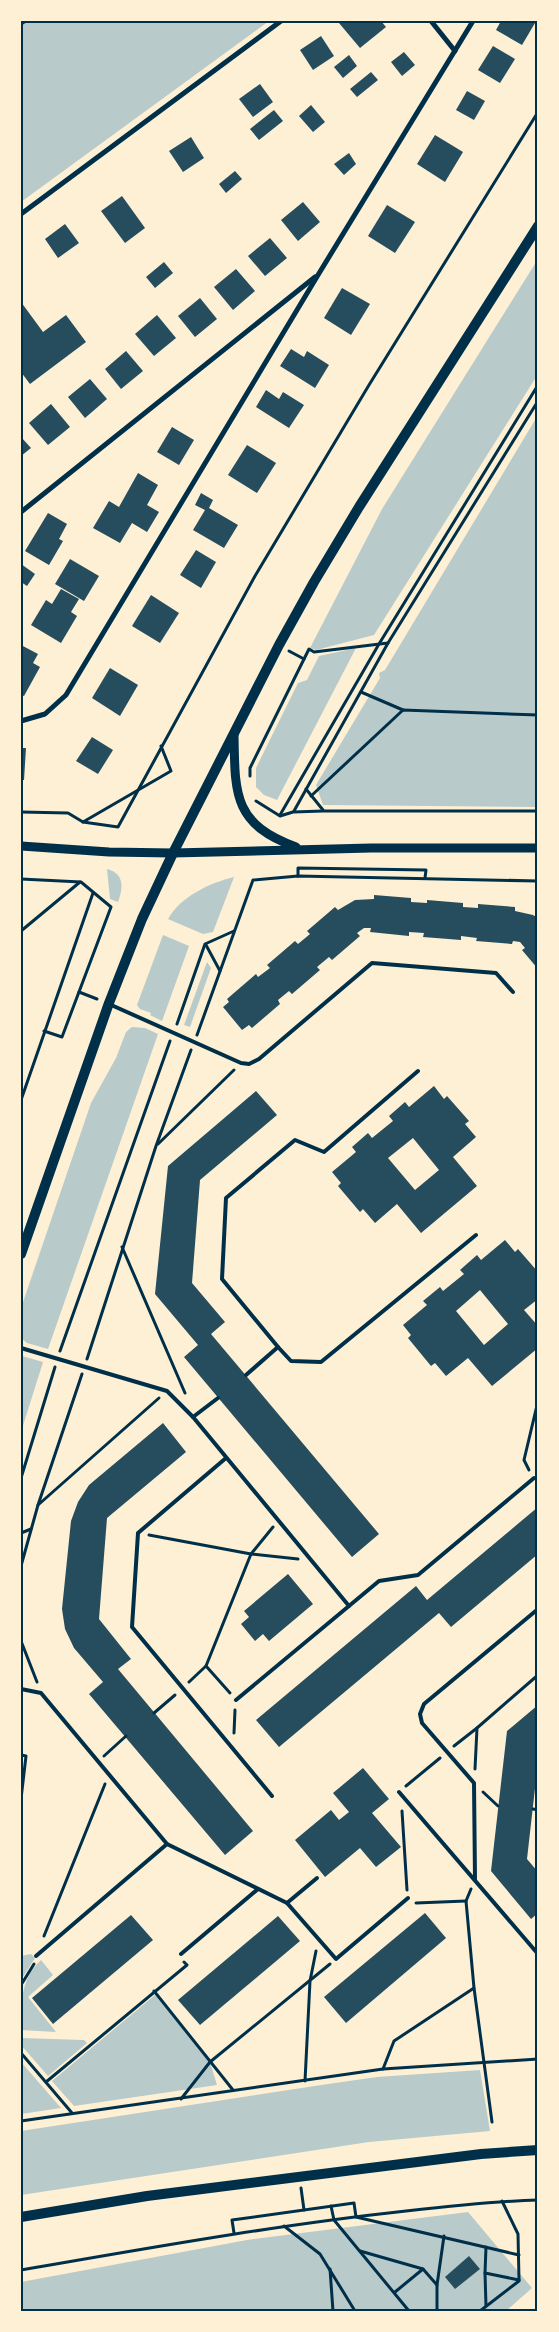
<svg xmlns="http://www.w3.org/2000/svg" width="559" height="2332" font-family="Ubuntu,sans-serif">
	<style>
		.green { fill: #b9caca }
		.building { fill: #264d5e; fill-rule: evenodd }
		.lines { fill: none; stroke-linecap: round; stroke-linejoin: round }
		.path { stroke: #003049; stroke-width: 3 }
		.service { stroke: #003049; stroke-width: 4 }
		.minor { stroke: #003049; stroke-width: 5 }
		.tertiary { stroke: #003049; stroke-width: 9 }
		.secondary { stroke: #003049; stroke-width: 10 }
		.neatline { fill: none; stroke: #003049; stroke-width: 2 }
	</style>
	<rect width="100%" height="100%" fill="#fdf0d5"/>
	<g class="green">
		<polygon points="21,21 269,21 21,202"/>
		<polygon points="538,259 538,374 374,635 316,650 310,648 382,509"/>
		<polygon points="538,415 538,807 323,805 316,785 380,678 379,673 385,670"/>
		<polygon points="356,648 277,800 264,795 256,787 256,768 298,683 307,680 319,656"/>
		<path d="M107,869C125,874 123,888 118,902L110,899Z"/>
		<path d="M234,877L213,932L203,934L168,919C181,896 210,883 234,877Z"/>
		<polygon points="163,935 189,946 162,1021 150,1015 151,1013 140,1009 137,1005"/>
		<polygon points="207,962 211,968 190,1027 184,1025"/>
		<polygon points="132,1027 145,1028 158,1034 48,1349 27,1343 21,1338 21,1308 91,1103 116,1058 126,1032"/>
		<polygon points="22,1356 43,1362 21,1432 21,1357"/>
		<polygon points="31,1954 35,1958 21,1980 21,1956"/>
		<path d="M41,1960L53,1975L28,1997L56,2032L21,2030C21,2005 20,1979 41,1960Z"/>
		<polygon points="155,1995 210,2062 217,2085 74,2106 52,2081"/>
		<polygon points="21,2038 84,2040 87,2043 48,2076 21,2045"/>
		<polygon points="21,2062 61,2108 21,2114"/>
		<polygon points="480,2070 490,2131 369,2142 21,2195 21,2131 328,2084 377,2077"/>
		<polygon points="468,2212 532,2288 506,2311 21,2311 21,2282 247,2240"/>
	</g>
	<g class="building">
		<polygon points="341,21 381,21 386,27 360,48 339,23"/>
		<polygon points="501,21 531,21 535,23 522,45 496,30"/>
		<polygon points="321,36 334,56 313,70 300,50"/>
		<polygon points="493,46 515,59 500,83 478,70"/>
		<polygon points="404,52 415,65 402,76 391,62"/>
		<polygon points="349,55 357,66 343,78 334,67"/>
		<polygon points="371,72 378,80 357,97 350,89"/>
		<polygon points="260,84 273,102 253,117 239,99"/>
		<polygon points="467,91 485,101 474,120 456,110"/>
		<polygon points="311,105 325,122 313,132 299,116"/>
		<polygon points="274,110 283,121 259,140 250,129"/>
		<polygon points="435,135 463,152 445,182 417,164"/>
		<polygon points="191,137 204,158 183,172 169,151"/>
		<polygon points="349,153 356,164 344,175 334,164"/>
		<polygon points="235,171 242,179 226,193 219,184"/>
		<polygon points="122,196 145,228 125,243 101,211"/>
		<polygon points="303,202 320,222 298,241 281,220"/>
		<polygon points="387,205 415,222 395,253 368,236"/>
		<polygon points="65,224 79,243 58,258 45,239"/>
		<polygon points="270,238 287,258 265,276 248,256"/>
		<polygon points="164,262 173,273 155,288 146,277"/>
		<polygon points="236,269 255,291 233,310 214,287"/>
		<polygon points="342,288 370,304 351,335 324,318"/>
		<polygon points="200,298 217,319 195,337 178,316"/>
		<polygon points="21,302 43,332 66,315 86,342 30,384 21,372"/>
		<polygon points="157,315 176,338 154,356 135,334"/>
		<polygon points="291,349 304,357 307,351 329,365 315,388 280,366"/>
		<polygon points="126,351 143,371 121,389 105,369"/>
		<polygon points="90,379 107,399 85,418 68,397"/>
		<polygon points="266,390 279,399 283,392 304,405 289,428 256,407"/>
		<polygon points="51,404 70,427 48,445 29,423"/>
		<polygon points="172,427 194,440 179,465 157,452"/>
		<polygon points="21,437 31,448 21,456"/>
		<polygon points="247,445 276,463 257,493 228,475"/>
		<polygon points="138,473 158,485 147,505 159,512 147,532 132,523 120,543 93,528 109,501 119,507"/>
		<polygon points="201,493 213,500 209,508 238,525 224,548 193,530 205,510 195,505"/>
		<polygon points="48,513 67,524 59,539 63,541 49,565 25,551"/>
		<polygon points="196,550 216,562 201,588 180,575"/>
		<polygon points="70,559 99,576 84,601 55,584"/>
		<polygon points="21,564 35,574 27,586 21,582"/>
		<polygon points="61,589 79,599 71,612 77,616 61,643 31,625 46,600 52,604"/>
		<polygon points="151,595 179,613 160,643 132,626"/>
		<polygon points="21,645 38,654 33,663 40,667 24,696 21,695"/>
		<polygon points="110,668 138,685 120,716 92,698"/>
		<polygon points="92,737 113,750 98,774 76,761"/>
		<polygon points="21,748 26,748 24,780 21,780"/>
		<polygon points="374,895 411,898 411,902 427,903 427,900 463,903 463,907 478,908 478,904 515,907 515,911 533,915 538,918 538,969 522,950 525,948 520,942 513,941 512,944 476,941 477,938 461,936 461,940 423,937 424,933 409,932 409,936 370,932 371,928 364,928 357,933 360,936 332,960 329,957 317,967 320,970 292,994 289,991 278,1000 280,1004 252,1028 249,1025 242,1030 223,1007 229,1002 227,999 256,974 258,977 270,968 267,965 295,941 298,944 310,934 307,931 335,907 338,910 355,900 374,899"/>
		<path d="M434,1086L444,1099L447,1096L469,1121L465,1124L476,1137L453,1157L477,1186L421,1233L397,1204L375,1223L363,1209L360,1212L338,1186L341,1183L332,1172L356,1152L352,1147L368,1133L372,1138L393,1121L389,1116L405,1102L409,1107ZM413,1138L439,1170L415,1190L388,1158Z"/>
		<polygon points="256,1091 277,1115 200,1180 192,1283 225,1322 211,1334 379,1534 352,1557 184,1357 198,1345 155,1294 168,1166"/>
		<path d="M505,1240L515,1252L518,1249L538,1272V1299L524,1310L538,1326V1348L492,1386L468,1358L446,1376L435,1363L431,1366L408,1338L411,1335L403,1325L427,1305L423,1301L440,1287L443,1291L464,1274L460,1270L477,1255L481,1260ZM480,1290L508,1324L484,1345L456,1311Z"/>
		<polygon points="163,1423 186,1452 107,1518 99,1619 131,1659 118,1669 253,1831 225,1855 89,1694 103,1682 74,1648 65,1629 62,1609 71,1521 78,1502 89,1485"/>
		<polygon points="538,1507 538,1554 451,1627 439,1613 279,1747 256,1720 416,1586 427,1600"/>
		<polygon points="288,1574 313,1604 269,1641 263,1634 255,1641 241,1624 249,1617 244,1611"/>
		<polygon points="538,1705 538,1762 527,1859 538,1872 538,1913 531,1919 491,1871 507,1731"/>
		<polygon points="363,1768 389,1799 372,1813 401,1847 376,1867 360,1848 325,1877 295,1840 331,1810 339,1820 349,1812 333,1793"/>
		<polygon points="425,1913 446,1938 346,2023 324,1997"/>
		<polygon points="131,1915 153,1940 53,2024 32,1998"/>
		<polygon points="278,1916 300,1941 200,2025 178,2000"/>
		<polygon points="469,2256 480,2269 455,2289 445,2277"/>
	</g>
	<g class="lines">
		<g class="path">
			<polyline points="21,24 26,21"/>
			<polyline points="289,651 304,659"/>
			<polyline points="361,692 403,710"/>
			<polyline points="250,776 250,768 309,649 314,652 388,643"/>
			<polyline points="306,789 323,810"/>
			<polyline points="311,796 403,710 538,715"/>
			<polyline points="256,801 280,816 293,812 323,811 538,811"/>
			<polyline points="294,811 388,643 538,401"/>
			<polyline points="21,812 68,813 83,822 171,771 161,746"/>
			<polyline points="280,815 379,644 538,385"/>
			<polyline points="83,822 118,827 255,576 369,385 538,112"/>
			<polyline points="298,876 298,868 426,870 425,878"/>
			<polyline points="21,879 81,882 111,907 62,1037 44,1031"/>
			<polyline points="21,931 80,882"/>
			<polyline points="206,945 220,971"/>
			<polyline points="79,992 97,999"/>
			<polyline points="177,1024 205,944 234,931"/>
			<polyline points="197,1035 253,880 298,876 538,881"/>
			<polyline points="21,1100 93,893"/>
			<polyline points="158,1144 234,1070"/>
			<polyline points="122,1247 185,1393"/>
			<polyline points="60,1351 170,1041"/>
			<polyline points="87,1359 156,1146 191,1050"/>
			<polyline points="529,1470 524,1460 538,1401"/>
			<polyline points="21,1478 55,1367"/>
			<polyline points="38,1505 159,1398"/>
			<polyline points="21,1533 31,1529"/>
			<polyline points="149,1535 251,1554 298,1559"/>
			<polyline points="21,1566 38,1505 82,1374"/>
			<polyline points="21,1641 37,1682"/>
			<polyline points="206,1666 230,1693"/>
			<polyline points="189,1682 206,1666 251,1554 273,1527"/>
			<polyline points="154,1713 175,1695"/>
			<polyline points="234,1733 235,1710"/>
			<polyline points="454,1746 477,1728"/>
			<polyline points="21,1755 26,1756 21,1799"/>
			<polyline points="104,1756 126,1736"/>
			<polyline points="475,1769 477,1728 538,1675"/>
			<polyline points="406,1786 440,1758"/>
			<polyline points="483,1792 498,1806"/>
			<polyline points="533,1809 538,1810"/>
			<polyline points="402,1811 407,1890"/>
			<polyline points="471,1889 466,1901 474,1988 492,2122"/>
			<polyline points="416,1903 466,1901"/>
			<polyline points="44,1936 105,1784"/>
			<polyline points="21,1985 34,1964"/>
			<polyline points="154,1991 233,2090"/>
			<polyline points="21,2053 72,2113"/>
			<polyline points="383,2069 394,2041 474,1988"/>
			<polyline points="305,2081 310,1981 316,1951"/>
			<polyline points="46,2082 187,1965 184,1962"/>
			<polyline points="181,2099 210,2062 330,1964"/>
			<polyline points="21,2121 383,2069 538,2059"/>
			<polyline points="301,2188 304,2210"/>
			<polyline points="502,2201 518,2234 519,2280"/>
			<polyline points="331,2206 334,2220 409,2311"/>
			<polyline points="284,2226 320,2254 355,2311"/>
			<polyline points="234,2233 232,2220 354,2203 356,2217 519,2255"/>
			<polyline points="360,2251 423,2269 437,2285"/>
			<polyline points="330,2269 333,2311"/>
			<path d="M21,2270C149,2248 277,2225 406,2211C450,2206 494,2201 538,2200"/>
			<polyline points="485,2273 486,2247"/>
			<polyline points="395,2292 423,2269"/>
			<polyline points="486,2306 485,2273 519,2280"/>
			<polyline points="437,2311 437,2285 444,2236"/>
			<polyline points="480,2311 519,2281"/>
		</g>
		<g class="service">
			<polyline points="109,1004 241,1063 249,1064 259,1059 372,963 496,973 513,992"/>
			<polyline points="278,1347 222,1279 226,1198 295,1140 324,1152 418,1071"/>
			<polyline points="21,1348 167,1391 193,1417 349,1606"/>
			<polyline points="246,1375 278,1347 291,1361 321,1362 476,1235"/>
			<polyline points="193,1417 218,1398"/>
			<polyline points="226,1458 138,1533 132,1627 272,1796"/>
			<polyline points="21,1689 41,1693 167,1844 287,1903 336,1959 408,1898"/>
			<polyline points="236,1700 379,1581 418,1575 534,1478"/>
			<polyline points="399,1792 538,1954"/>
			<polyline points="475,1879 474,1783 422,1723 420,1714 424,1704 538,1609"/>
			<polyline points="287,1903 317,1878"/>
			<polyline points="181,1954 258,1889"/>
			<polyline points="36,1956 167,1844"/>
		</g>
		<g class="minor">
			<polyline points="431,21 455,51"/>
			<polyline points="21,214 281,21"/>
			<polyline points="21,512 315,277"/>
			<polyline points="21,721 45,714 66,695 318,275 473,21"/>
		</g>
		<g class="tertiary">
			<path d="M234,734C235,794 233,824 296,847"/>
			<polyline points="21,846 109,852 173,853 371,848 538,848"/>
		</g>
		<g class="secondary">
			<polyline points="21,1254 109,1003 142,919 173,853 279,645 314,582 359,507 538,226"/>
			<polyline points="21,2217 147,2196 481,2154 538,2150"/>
		</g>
	</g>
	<rect width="559" height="2332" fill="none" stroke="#fdf0d5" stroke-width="45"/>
	<rect x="22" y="22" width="514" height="2288" class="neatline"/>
</svg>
